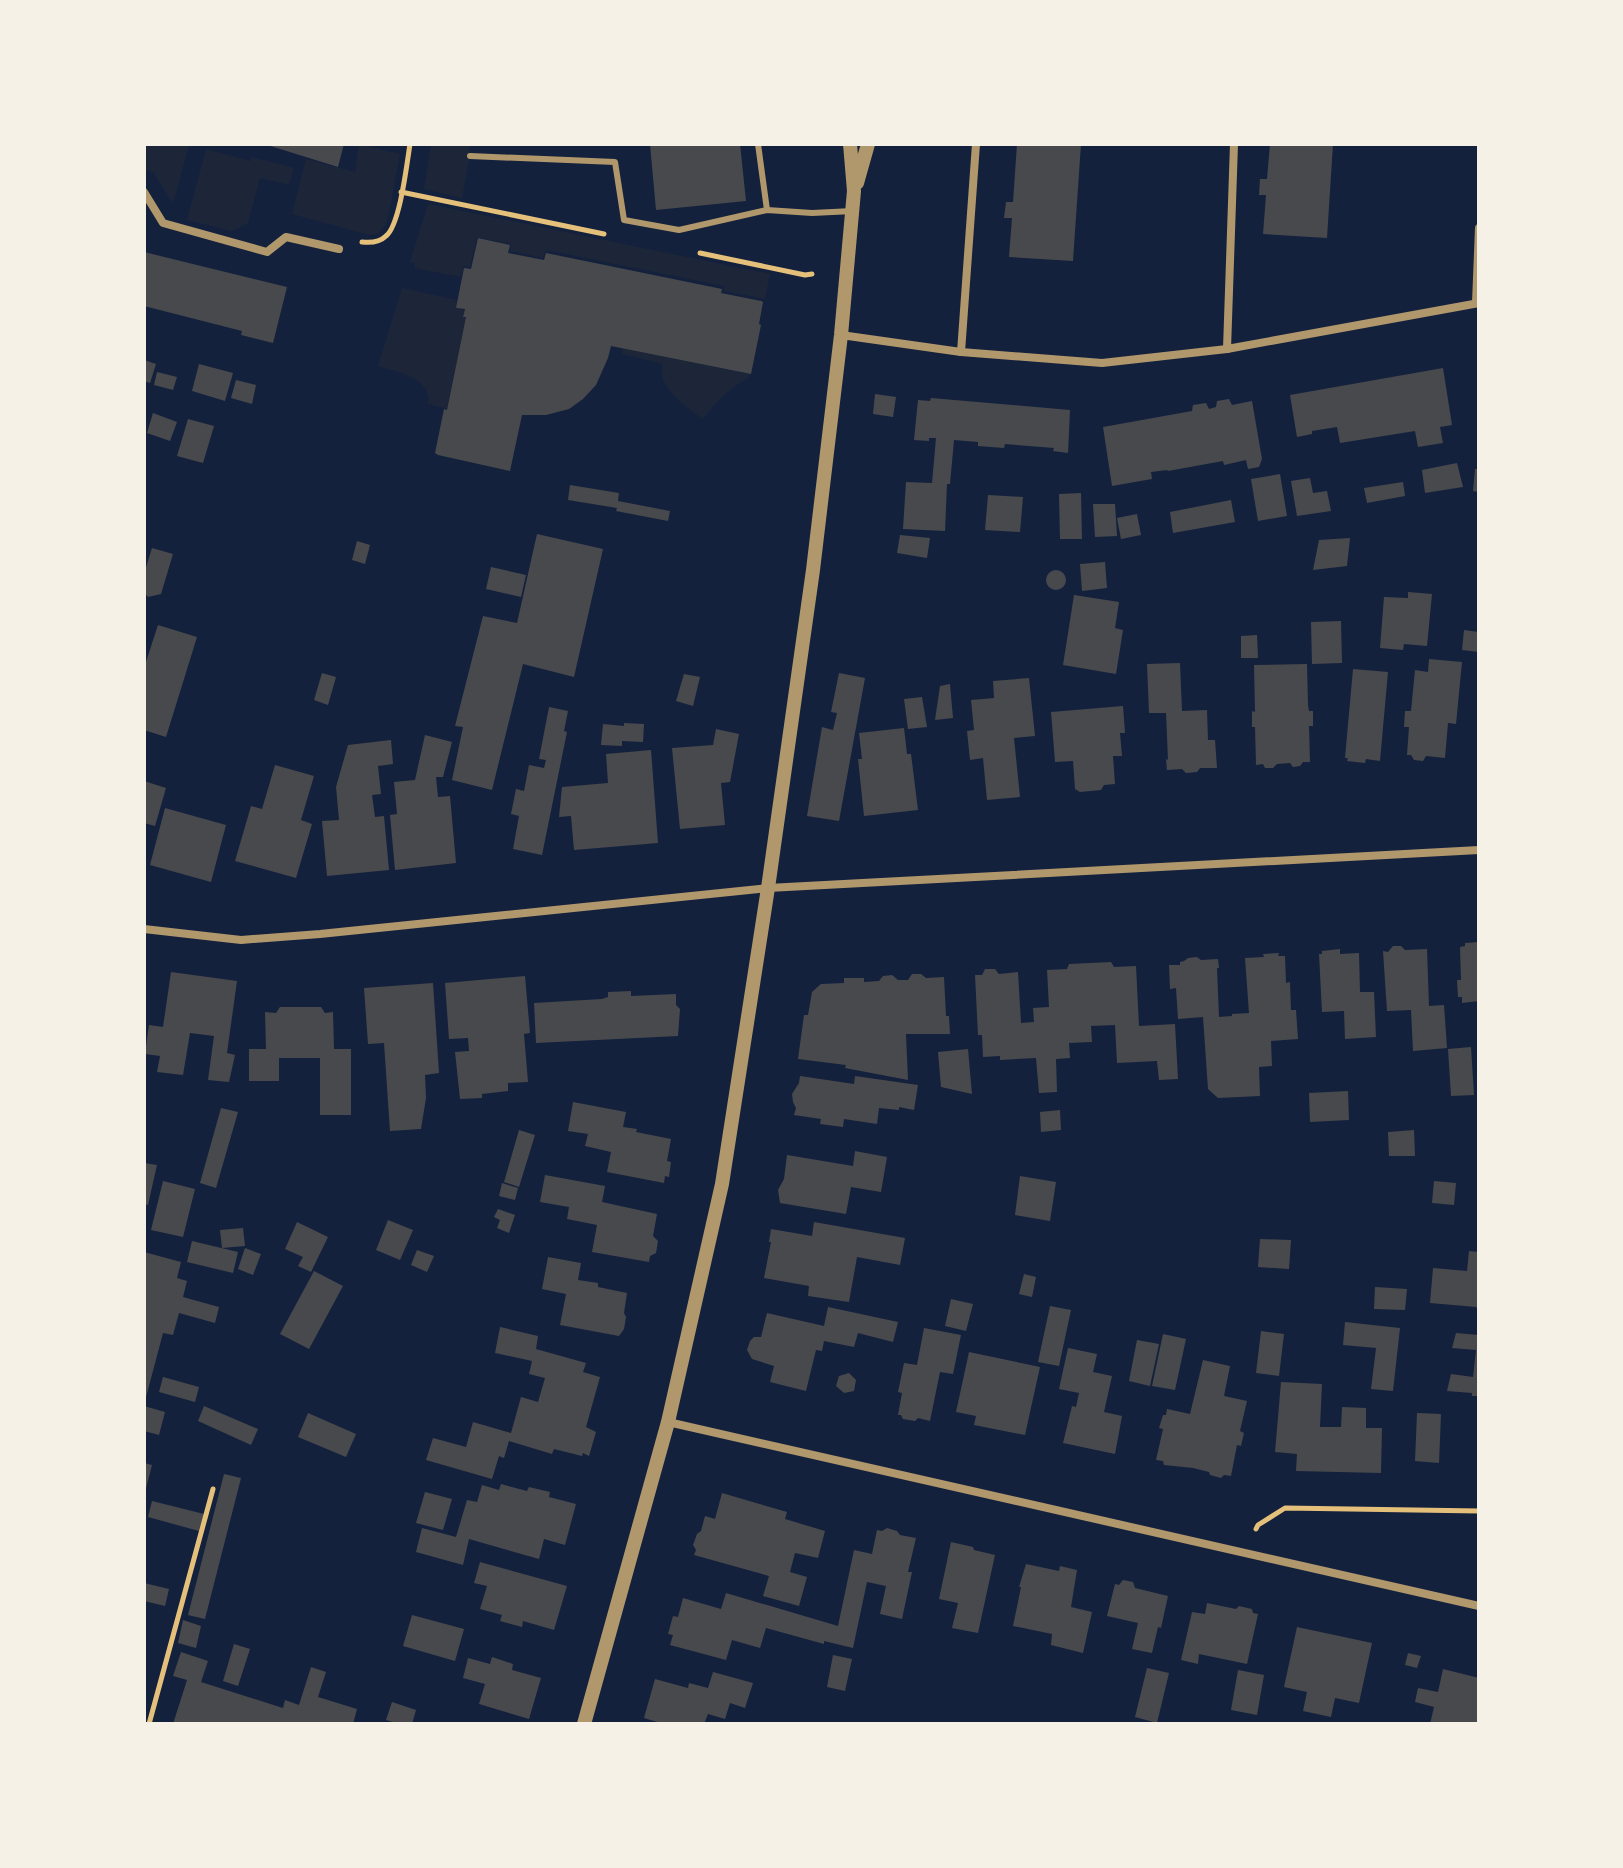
<svg xmlns="http://www.w3.org/2000/svg" width="1623" height="1868" font-family="Figtree,sans-serif">
	<style>
		.green { fill: #1d2539 }
		.building { fill: #48494c }
		.lines { fill: none; stroke-linecap: round; stroke-linejoin: round }
		.path { stroke: #e5c07b; stroke-width: 5 }
		.service { stroke: #b1986c; stroke-width: 6 }
		.minor { stroke: #b1986c; stroke-width: 8 }
		.tertiary { stroke: #b1986c; stroke-width: 14 }
	</style>
	<rect width="100%" height="100%" fill="#14213d"/>
	<g class="green">
		<polygon points="144,144 189,145 173,204 153,172 144,170"/>
		<polygon points="359,144 400,154 388,218 386,224 378,234 369,235 292,214 306,159 355,172"/>
		<polygon points="431,144 469,144 469,160 462,198 424,189"/>
		<polygon points="206,149 250,161 252,157 294,168 289,185 260,178 248,223 232,231 187,220"/>
		<polygon points="428,204 770,274 765,299 724,291 724,286 546,250 543,258 510,251 511,244 477,237 470,267 464,266 461,277 414,268 415,263 410,262"/>
		<path d="M402,288L457,300L456,308L464,310L463,316L466,318L447,409L428,404C432,377 398,373 378,366Z"/>
		<path d="M623,348L750,374L748,378C728,390 718,400 703,419C686,406 656,388 663,364L622,354Z"/>
	</g>
	<g class="building">
		<polygon points="264,144 344,144 338,167"/>
		<polygon points="650,144 740,144 746,201 656,210"/>
		<polygon points="1017,144 1081,144 1073,261 1009,257 1012,218 1004,218 1006,202 1013,202"/>
		<polygon points="1270,144 1333,144 1327,238 1263,234 1266,195 1259,195 1260,179 1267,179"/>
		<polygon points="478,238 510,245 508,253 544,260 546,253 722,289 721,293 761,301 763,302 759,324 761,325 751,374 611,346 608,358 596,385 583,399 569,409 546,415 522,415 510,471 438,455 435,453 444,409 447,410 466,317 463,317 465,309 456,308 464,268 471,269"/>
		<polygon points="144,252 287,287 273,343 241,335 242,331 144,306"/>
		<polygon points="144,360 156,364 150,383 144,381"/>
		<polygon points="199,364 233,373 225,401 192,391"/>
		<polygon points="1443,368 1452,425 1440,427 1443,443 1418,447 1415,431 1340,443 1337,427 1312,431 1312,434 1297,437 1290,395"/>
		<polygon points="157,372 177,377 173,390 154,385"/>
		<polygon points="236,380 256,385 252,404 231,398"/>
		<polygon points="875,394 896,397 893,417 873,414"/>
		<polygon points="931,398 1070,410 1068,453 1053,451 1054,448 1005,444 1004,448 978,446 978,442 954,440 950,484 947,484 945,531 903,529 906,482 932,483 936,438 929,438 929,441 914,440 918,400 930,401"/>
		<polygon points="1229,399 1232,405 1252,401 1262,459 1259,467 1248,469 1246,460 1224,465 1223,461 1168,471 1167,470 1151,472 1152,479 1112,486 1103,427 1192,411 1193,405 1206,403 1209,409 1216,407 1217,401"/>
		<polygon points="153,413 177,422 170,441 147,433"/>
		<polygon points="188,419 214,426 203,463 177,456"/>
		<polygon points="1457,463 1463,487 1425,493 1422,470"/>
		<polygon points="1475,469 1479,469 1479,492 1473,491"/>
		<polygon points="1280,474 1287,516 1258,521 1251,479"/>
		<polygon points="1310,478 1313,493 1327,491 1331,511 1297,516 1291,481"/>
		<polygon points="1403,482 1405,496 1367,503 1364,488"/>
		<polygon points="570,485 619,493 618,501 670,511 668,521 616,511 617,508 568,500"/>
		<polygon points="1081,493 1082,539 1060,539 1059,494"/>
		<polygon points="988,495 1023,497 1020,532 985,530"/>
		<polygon points="1231,500 1235,522 1173,533 1170,512"/>
		<polygon points="1093,504 1115,504 1117,536 1095,537"/>
		<polygon points="1137,514 1141,535 1121,539 1117,518"/>
		<polygon points="537,534 603,549 574,677 523,664 492,790 452,780 463,727 455,726 483,616 517,623"/>
		<polygon points="900,535 930,538 927,558 897,553"/>
		<polygon points="1350,538 1347,566 1313,570 1319,540"/>
		<polygon points="357,541 370,545 365,564 352,560"/>
		<polygon points="152,548 173,554 161,594 148,597 144,592 144,574"/>
		<polygon points="1105,562 1107,588 1082,591 1080,564"/>
		<polygon points="491,567 526,575 521,597 486,589"/>
		<circle cx="1056" cy="580" r="10"/>
		<polygon points="1408,592 1432,594 1427,646 1404,644 1403,650 1380,648 1384,597 1408,598"/>
		<polygon points="1074,595 1119,602 1115,628 1123,630 1116,674 1063,665"/>
		<polygon points="1341,621 1342,663 1312,664 1311,622"/>
		<polygon points="158,625 197,637 166,737 144,730 144,668"/>
		<polygon points="1464,630 1479,632 1479,652 1462,650"/>
		<polygon points="1257,635 1258,658 1241,658 1241,636"/>
		<polygon points="1429,659 1462,662 1456,724 1448,723 1445,758 1426,756 1423,761 1414,760 1411,755 1407,755 1409,727 1404,727 1405,711 1411,711 1415,670 1428,672"/>
		<polygon points="1180,663 1182,711 1207,710 1208,740 1215,740 1217,768 1200,768 1197,772 1186,773 1182,769 1167,770 1166,759 1168,760 1166,713 1149,713 1147,664"/>
		<polygon points="1307,664 1308,705 1309,711 1313,711 1313,726 1309,726 1310,762 1303,762 1300,766 1293,767 1290,763 1277,764 1273,768 1265,768 1263,764 1256,765 1255,727 1252,727 1252,711 1255,712 1254,665"/>
		<polygon points="1353,669 1388,672 1380,761 1366,759 1365,763 1347,761 1348,758 1345,758"/>
		<polygon points="322,673 336,677 328,705 314,700"/>
		<polygon points="839,673 865,678 839,821 807,816 822,727 833,730 837,713 831,712"/>
		<polygon points="684,674 700,677 693,706 676,701"/>
		<polygon points="1029,678 1035,736 1014,738 1020,797 987,800 983,758 970,760 967,731 974,730 971,700 994,698 993,681"/>
		<polygon points="950,684 953,718 935,720 940,686"/>
		<polygon points="922,697 927,727 908,729 904,699"/>
		<polygon points="1123,706 1125,733 1120,733 1122,756 1113,756 1115,784 1104,785 1101,790 1080,792 1075,789 1073,761 1055,762 1051,712"/>
		<polygon points="549,707 568,711 564,731 567,732 542,855 513,849 519,816 511,814 516,789 524,791 529,765 544,768 546,760 539,759"/>
		<polygon points="624,723 644,724 643,742 622,741 622,746 601,745 603,724 624,726"/>
		<polygon points="904,728 907,754 911,754 918,810 864,816 858,759 862,759 859,733"/>
		<polygon points="716,729 739,734 730,782 721,783 725,825 680,829 672,748 713,745"/>
		<polygon points="425,735 452,742 443,777 436,777 438,797 450,796 456,863 395,870 390,815 397,814 394,782 415,780"/>
		<polygon points="391,740 393,764 378,766 381,794 372,795 375,817 384,816 389,870 327,876 322,821 339,820 336,787 348,745"/>
		<polygon points="651,750 658,843 574,850 571,816 559,817 562,787 608,783 606,754"/>
		<polygon points="275,765 314,776 301,820 312,824 296,878 235,861 251,806 262,809"/>
		<polygon points="144,781 166,788 155,826 144,823"/>
		<polygon points="165,808 226,825 211,882 150,865"/>
		<polygon points="1479,942 1479,1001 1462,1003 1462,997 1458,997 1457,980 1461,980 1460,947 1465,946 1465,943"/>
		<polygon points="1393,946 1401,946 1405,950 1427,949 1429,1006 1444,1005 1447,1048 1413,1051 1411,1010 1387,1011 1383,951 1388,952"/>
		<polygon points="1340,949 1340,954 1359,953 1360,992 1374,992 1376,1037 1345,1039 1344,1011 1322,1012 1319,954 1322,954 1322,951"/>
		<polygon points="1279,953 1278,956 1285,956 1286,983 1290,982 1291,1010 1296,1010 1298,1039 1271,1041 1272,1066 1259,1067 1260,1096 1218,1098 1208,1089 1203,1017 1178,1019 1176,988 1170,989 1169,965 1180,965 1180,962 1184,961 1188,958 1197,957 1201,960 1218,959 1219,968 1217,968 1219,1017 1232,1016 1232,1014 1249,1013 1245,958 1264,957 1263,954"/>
		<polygon points="1111,962 1114,967 1136,966 1139,1026 1175,1024 1178,1079 1159,1080 1157,1061 1117,1063 1115,1025 1091,1026 1092,1042 1069,1043 1070,1058 1056,1059 1057,1092 1039,1093 1036,1058 1000,1060 1000,1056 983,1057 982,1035 978,1035 975,975 982,975 985,969 995,969 999,974 1018,972 1021,1023 1034,1022 1033,1008 1049,1007 1047,970 1067,969 1069,964"/>
		<polygon points="171,972 237,981 227,1053 235,1055 229,1082 208,1080 214,1036 190,1033 183,1075 157,1072 160,1056 145,1054 149,1025 163,1027"/>
		<polygon points="912,974 921,974 926,978 944,977 946,1016 949,1016 950,1034 906,1034 908,1080 845,1068 846,1065 798,1059 804,1015 808,1015 812,992 821,984 844,983 844,978 864,978 864,982 879,981 883,976 892,975 898,980 908,980"/>
		<polygon points="525,976 530,1033 524,1034 528,1082 508,1083 508,1091 482,1094 482,1098 460,1099 455,1052 469,1051 468,1038 449,1039 445,983"/>
		<polygon points="433,983 439,1073 425,1075 426,1098 421,1129 390,1131 384,1043 368,1044 364,988"/>
		<polygon points="631,991 631,996 676,994 676,1005 680,1009 678,1036 536,1043 534,1003 602,999 608,997 608,992"/>
		<polygon points="280,1007 321,1007 325,1013 333,1012 334,1049 351,1049 351,1115 320,1115 320,1058 279,1058 279,1081 249,1081 249,1049 266,1049 265,1012 276,1013"/>
		<polygon points="1471,1047 1474,1095 1451,1096 1448,1049"/>
		<polygon points="968,1049 972,1094 941,1087 938,1052"/>
		<polygon points="800,1076 854,1084 855,1076 918,1085 914,1110 899,1107 899,1110 879,1108 877,1124 844,1119 843,1127 820,1124 821,1119 794,1115 796,1108 793,1102 792,1094 799,1083"/>
		<polygon points="1348,1091 1349,1120 1310,1122 1309,1093"/>
		<polygon points="573,1102 626,1112 623,1127 637,1129 636,1132 671,1139 667,1161 671,1162 669,1177 665,1176 664,1183 607,1172 611,1152 585,1146 588,1134 568,1131"/>
		<polygon points="221,1108 238,1112 216,1188 200,1183"/>
		<polygon points="1060,1110 1061,1130 1041,1132 1040,1112"/>
		<polygon points="519,1130 535,1135 519,1187 504,1182"/>
		<polygon points="1414,1130 1415,1156 1389,1156 1388,1132"/>
		<polygon points="855,1151 887,1157 881,1192 851,1187 846,1214 780,1203 778,1190 784,1179 787,1155 853,1166"/>
		<polygon points="144,1163 157,1165 148,1205 144,1204"/>
		<polygon points="545,1175 605,1186 602,1202 657,1214 653,1236 658,1241 656,1253 650,1256 649,1262 592,1252 597,1225 567,1219 569,1207 540,1202"/>
		<polygon points="1020,1176 1056,1182 1050,1221 1015,1215"/>
		<polygon points="163,1181 195,1189 183,1237 151,1230"/>
		<polygon points="1434,1181 1456,1183 1454,1205 1432,1203"/>
		<polygon points="502,1183 518,1188 515,1200 499,1196"/>
		<polygon points="498,1209 515,1215 509,1233 497,1228 500,1220 494,1217"/>
		<polygon points="388,1220 413,1230 400,1260 376,1250"/>
		<polygon points="297,1222 328,1237 311,1272 298,1266 303,1257 285,1249"/>
		<polygon points="814,1222 905,1238 900,1265 857,1257 849,1302 808,1296 809,1286 764,1278 771,1242 769,1242 771,1229 812,1236"/>
		<polygon points="243,1228 245,1246 222,1248 220,1230"/>
		<polygon points="1260,1239 1291,1240 1289,1269 1258,1267"/>
		<polygon points="192,1241 238,1252 233,1273 187,1262"/>
		<polygon points="245,1248 261,1254 253,1275 238,1269"/>
		<polygon points="417,1250 434,1256 427,1272 411,1265"/>
		<polygon points="1469,1251 1479,1252 1479,1310 1476,1307 1430,1303 1433,1268 1467,1271"/>
		<polygon points="144,1252 181,1262 177,1278 187,1281 183,1297 219,1307 215,1323 179,1313 173,1335 163,1333 145,1401"/>
		<polygon points="548,1257 581,1263 578,1280 598,1283 598,1287 627,1293 624,1313 626,1317 624,1329 619,1336 560,1325 566,1294 542,1289"/>
		<polygon points="314,1271 343,1286 309,1349 280,1334"/>
		<polygon points="1024,1274 1036,1277 1032,1297 1019,1294"/>
		<polygon points="1375,1287 1407,1289 1405,1310 1374,1309"/>
		<polygon points="951,1299 973,1304 966,1331 945,1326"/>
		<polygon points="1050,1306 1071,1310 1059,1366 1038,1362"/>
		<polygon points="828,1307 898,1322 893,1342 858,1333 854,1347 824,1341 822,1351 816,1350 806,1391 770,1382 774,1366 752,1359 747,1350 750,1341 754,1337 761,1337 767,1313 824,1326"/>
		<polygon points="1345,1322 1400,1328 1393,1391 1371,1389 1376,1348 1343,1345"/>
		<polygon points="500,1327 538,1336 536,1349 586,1363 583,1372 600,1377 586,1427 596,1432 589,1456 583,1453 582,1456 554,1449 552,1454 509,1441 504,1458 499,1456 492,1479 426,1460 433,1438 466,1447 473,1422 511,1433 521,1397 538,1402 545,1378 529,1374 532,1361 495,1353"/>
		<polygon points="924,1328 961,1335 953,1374 940,1372 930,1421 918,1418 915,1421 903,1419 901,1415 898,1415 902,1393 898,1392 904,1363 917,1365"/>
		<polygon points="1261,1331 1284,1334 1279,1376 1256,1373"/>
		<polygon points="1456,1333 1479,1335 1479,1396 1472,1396 1472,1393 1447,1391 1451,1374 1473,1377 1476,1350 1452,1348"/>
		<polygon points="1163,1334 1186,1339 1175,1390 1152,1386"/>
		<polygon points="1137,1340 1159,1344 1150,1386 1129,1381"/>
		<polygon points="1068,1348 1097,1354 1093,1372 1112,1376 1104,1412 1122,1416 1115,1454 1063,1443 1072,1406 1076,1407 1079,1393 1059,1389"/>
		<polygon points="969,1352 1040,1367 1025,1435 974,1425 976,1416 956,1412"/>
		<polygon points="1203,1360 1230,1366 1224,1396 1247,1401 1240,1431 1244,1433 1241,1446 1237,1445 1231,1476 1224,1475 1221,1478 1210,1475 1209,1472 1193,1468 1164,1465 1163,1461 1156,1460 1163,1429 1159,1428 1163,1415 1166,1415 1167,1409 1190,1414"/>
		<polygon points="849,1373 856,1380 854,1391 844,1393 836,1386 839,1376"/>
		<polygon points="163,1377 199,1387 195,1402 159,1392"/>
		<polygon points="1281,1382 1322,1384 1320,1427 1341,1427 1342,1407 1366,1408 1366,1428 1382,1428 1381,1473 1296,1471 1297,1454 1275,1452"/>
		<polygon points="144,1406 165,1412 159,1435 144,1431"/>
		<polygon points="204,1406 258,1429 251,1445 198,1421"/>
		<polygon points="308,1413 356,1434 346,1457 298,1437"/>
		<polygon points="1417,1413 1441,1414 1439,1463 1415,1461"/>
		<polygon points="144,1463 152,1465 145,1492 144,1491"/>
		<polygon points="224,1474 241,1478 205,1619 188,1615"/>
		<polygon points="501,1484 527,1491 529,1487 550,1492 549,1497 576,1504 565,1545 544,1539 539,1559 469,1539 463,1565 416,1552 422,1528 456,1537 467,1500 477,1502 482,1485 499,1490"/>
		<polygon points="425,1492 452,1499 443,1530 416,1523"/>
		<polygon points="722,1493 787,1512 785,1519 825,1531 818,1558 795,1553 790,1572 807,1577 799,1606 763,1596 769,1576 694,1555 696,1550 693,1545 697,1534 701,1531 705,1516 715,1519"/>
		<polygon points="152,1501 204,1514 199,1531 148,1517"/>
		<polygon points="887,1528 897,1531 900,1535 916,1538 908,1572 912,1572 902,1619 880,1614 886,1586 867,1582 853,1648 824,1641 824,1644 766,1628 760,1648 732,1640 726,1660 670,1645 673,1635 668,1634 673,1616 678,1617 683,1598 721,1609 726,1593 838,1626 854,1550 872,1554 877,1530 882,1531"/>
		<polygon points="951,1542 973,1547 974,1550 995,1555 978,1633 952,1628 958,1603 939,1599"/>
		<polygon points="480,1562 567,1586 554,1630 523,1621 522,1627 500,1621 502,1615 480,1609 487,1586 474,1583"/>
		<polygon points="1026,1564 1059,1571 1060,1566 1077,1570 1071,1607 1092,1612 1083,1653 1051,1645 1052,1634 1013,1626 1021,1587 1019,1587"/>
		<polygon points="1123,1580 1133,1582 1135,1588 1168,1596 1161,1628 1158,1627 1152,1653 1132,1649 1138,1623 1107,1616 1115,1584 1119,1585"/>
		<polygon points="144,1583 169,1589 165,1606 144,1601"/>
		<polygon points="1207,1603 1236,1609 1239,1606 1252,1609 1253,1613 1258,1614 1247,1664 1199,1654 1198,1664 1181,1660 1192,1612 1205,1614"/>
		<polygon points="412,1615 464,1629 455,1661 403,1646"/>
		<polygon points="183,1620 201,1626 196,1648 178,1643"/>
		<polygon points="1297,1627 1372,1643 1359,1703 1335,1698 1331,1717 1303,1711 1307,1692 1284,1687"/>
		<polygon points="234,1644 250,1649 238,1686 223,1681"/>
		<polygon points="181,1652 208,1661 201,1682 283,1708 285,1700 299,1705 311,1667 326,1672 318,1697 357,1709 353,1724 173,1724 187,1680 173,1676"/>
		<polygon points="1408,1653 1421,1656 1417,1668 1405,1665"/>
		<polygon points="833,1655 852,1659 845,1691 827,1687"/>
		<polygon points="492,1657 513,1664 512,1670 541,1678 529,1719 479,1704 485,1684 463,1678 468,1658 490,1664"/>
		<polygon points="1147,1668 1169,1673 1157,1723 1135,1717"/>
		<polygon points="1443,1669 1479,1678 1479,1724 1430,1724 1434,1707 1415,1702 1418,1688 1438,1692"/>
		<polygon points="1238,1670 1264,1675 1257,1715 1231,1710"/>
		<polygon points="713,1672 753,1683 745,1708 730,1703 725,1719 708,1714 704,1724 664,1724 644,1718 655,1679 688,1688 689,1683 708,1688"/>
		<polygon points="392,1702 416,1710 412,1724 399,1724 386,1720"/>
	</g>
	<g class="lines">
		<g class="path">
			<polyline points="401,192 604,234"/>
			<path d="M362,242C371,243 380,242 386,236C400,225 407,163 410,144"/>
			<polyline points="700,253 805,275 812,274"/>
			<polyline points="1256,1529 1258,1525 1285,1508 1479,1511"/>
			<polyline points="149,1724 213,1489"/>
		</g>
		<g class="service">
			<polyline points="758,144 767,210"/>
			<polyline points="470,156 615,162 624,220 679,230 767,210 812,213 853,211"/>
		</g>
		<g class="minor">
			<polyline points="144,192 163,223 267,252 286,237 339,249"/>
			<polyline points="1476,303 1479,228"/>
			<polyline points="841,335 961,352 1102,363 1227,349 1479,303"/>
			<polyline points="1227,349 1234,144"/>
			<polyline points="961,352 976,144"/>
			<polyline points="144,929 241,940 320,934 768,888 1479,850"/>
			<polyline points="668,1422 1479,1606"/>
		</g>
		<g class="tertiary">
			<polyline points="857,183 868,144"/>
			<polyline points="584,1724 668,1422 722,1184 768,888 813,570 841,335 854,191 850,144"/>
		</g>
	</g>
	<rect width="1623" height="1868" fill="none" stroke="#f6f1e7" stroke-width="292"/>
</svg>
